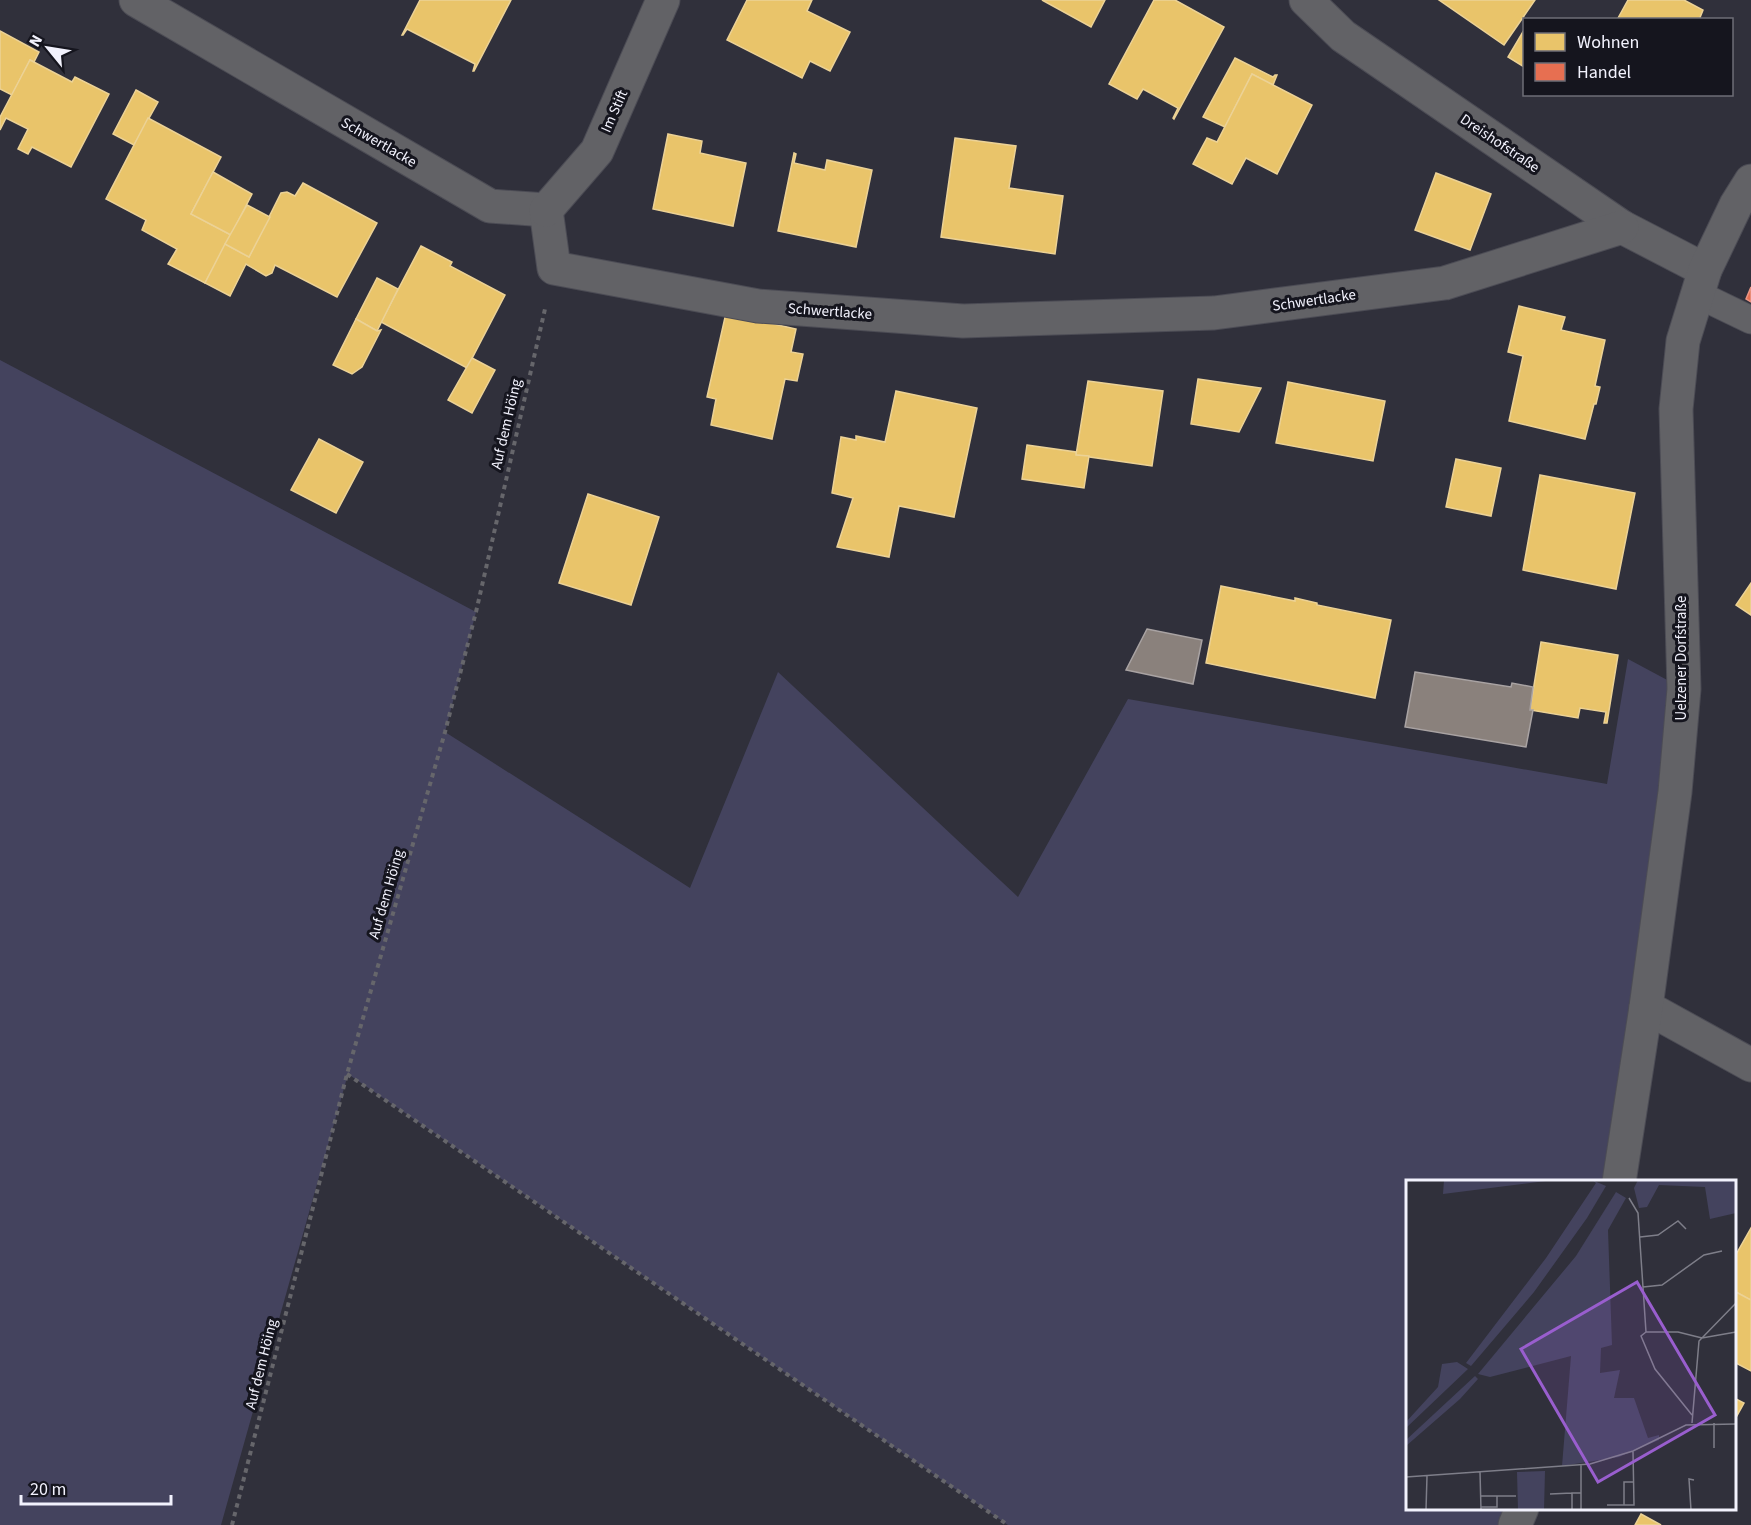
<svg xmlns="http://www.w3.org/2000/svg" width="1751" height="1525" font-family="'Source Sans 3',sans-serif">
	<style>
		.green { fill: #44435e }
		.homes { fill: #e9c46a; stroke: #ecd296; stroke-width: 1.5 }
		.shops { fill: #e76f51; stroke: #ea9685; stroke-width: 1.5 }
		.industry { fill: #8a817c; stroke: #a9a3a3; stroke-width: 1.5 }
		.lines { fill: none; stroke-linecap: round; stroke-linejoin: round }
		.service-casing { stroke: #4c4c55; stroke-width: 29 }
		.minor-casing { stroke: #4c4c55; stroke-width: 35 }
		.tertiary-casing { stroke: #4c4c55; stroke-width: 35 }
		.path { stroke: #66666b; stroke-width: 4; stroke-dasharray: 4.5 4.5; stroke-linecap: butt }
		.service { stroke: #626266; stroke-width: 27 }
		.minor { stroke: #626266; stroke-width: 33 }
		.tertiary { stroke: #626266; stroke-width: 33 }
		.labels { text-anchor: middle; stroke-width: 6; stroke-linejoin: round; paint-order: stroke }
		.street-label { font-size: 15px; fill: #f2f2fd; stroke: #15151e }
		.inset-road { fill: none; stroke: #7e7e89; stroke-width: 1.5 }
		.view { fill: #995ece; fill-opacity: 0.15; stroke: #995ece; stroke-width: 3 }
		.inset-edge { fill: none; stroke: #f2f2fd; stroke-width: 3 }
	</style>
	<rect width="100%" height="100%" fill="#30303b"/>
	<polygon class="green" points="0,360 476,612 445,732 690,888 778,672 1018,897 1128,699 1607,784 1628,659 1684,689 1619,1181 1408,1182 1408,1508 1522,1509 1515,1525 1008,1525 348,1074 221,1525 0,1525"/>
	<g class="homes">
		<polygon points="420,0 511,0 474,71 473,71 475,64 407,29 403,35 402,35"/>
		<polygon points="747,0 812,0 807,11 850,32 830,71 810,61 802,78 727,40"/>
		<polygon points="1042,0 1105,0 1091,27"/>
		<polygon points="1154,0 1175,0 1224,27 1174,119 1173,118 1178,108 1143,89 1137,99 1109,84"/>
		<polygon points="1439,0 1535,0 1504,45"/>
		<polygon points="1628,0 1684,0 1703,10 1699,20 1617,20"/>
		<polygon points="1524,30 1524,67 1508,57"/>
		<polygon points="0,31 39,52 34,62 30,60 12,95 0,89"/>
		<polygon points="1235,58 1273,77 1275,75 1277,75 1273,85 1252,74 1225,127 1203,117"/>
		<polygon points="30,60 72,82 75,77 109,94 71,167 32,147 28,154 18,149 28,129 6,118 0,130 0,117"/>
		<polygon points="1252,74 1312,105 1277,174 1246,158 1232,184 1193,164 1207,138 1217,142"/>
		<polygon points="136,90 158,102 134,145 113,134"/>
		<polygon points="148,118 221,157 191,214 231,235 205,283 168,264 177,249 142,230 146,220 106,199"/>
		<polygon points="668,134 702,141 700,153 746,163 733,226 653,209"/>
		<polygon points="955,138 1016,146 1009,188 1063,196 1055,254 941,237"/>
		<polygon points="794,153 796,154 794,163 825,170 827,160 872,170 856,247 778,231"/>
		<polygon points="213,172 252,194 231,235 191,214"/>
		<polygon points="1436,173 1491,194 1470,250 1415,230"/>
		<polygon points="303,183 377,223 337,297 275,265 272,273 266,276 246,264 230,296 205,283 225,244 249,257 281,193 287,192 295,196"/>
		<polygon points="247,205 270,217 249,257 225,244"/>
		<polygon points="421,246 452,262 450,266 505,295 467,368 381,322"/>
		<polygon points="377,278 398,289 377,331 356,319"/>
		<polygon points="1519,306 1565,317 1561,330 1605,340 1595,386 1600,387 1596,404 1594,404 1585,439 1509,421 1523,356 1508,352"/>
		<polygon points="726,313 796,329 791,352 803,354 797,381 785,379 772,439 711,425 716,399 707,397"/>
		<polygon points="356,319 377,331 381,330 362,367 352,374 333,365"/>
		<polygon points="472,358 495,370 472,413 448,400"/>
		<polygon points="1198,379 1261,388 1239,432 1191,424"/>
		<polygon points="1088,381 1163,391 1152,466 1076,455"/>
		<polygon points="1288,382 1385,401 1373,461 1276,443"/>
		<polygon points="896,391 977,408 954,517 899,506 889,557 837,547 853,498 832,493 841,437 856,440 856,436 885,442"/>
		<polygon points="319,439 363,462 336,513 291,490"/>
		<polygon points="1027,445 1076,452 1076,455 1089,456 1084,488 1022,479"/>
		<polygon points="1456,459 1501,468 1491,516 1446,507"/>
		<polygon points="1540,475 1635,493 1616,589 1523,570"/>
		<polygon points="588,494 659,517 631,605 559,583"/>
		<polygon points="1751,583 1751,615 1736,605"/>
		<polygon points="1221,586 1295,601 1295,598 1317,603 1317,605 1391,620 1375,698 1206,663"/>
		<polygon points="1541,642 1618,655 1607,723 1604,723 1606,712 1580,708 1578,718 1530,710"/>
		<polygon points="1751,1228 1751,1300 1734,1291 1734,1258"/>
		<polygon points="1734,1291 1751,1300 1751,1371 1734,1362"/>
		<polygon points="1734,1398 1744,1403 1734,1421"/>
		<polygon points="1641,1514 1661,1525 1635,1525"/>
	</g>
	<polygon class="shops" points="1751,287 1751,302 1746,299"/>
	<g class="industry">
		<polygon points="1147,629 1202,640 1193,684 1126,670"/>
		<polygon points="1415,672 1511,687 1512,683 1533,687 1530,710 1533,710 1526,747 1405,727"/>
	</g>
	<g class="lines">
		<defs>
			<polyline id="service" points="1697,294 1751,320"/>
			<g id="minor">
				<polyline points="136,0 490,206 546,210"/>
				<polyline points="1306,0 1343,36 1622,227 1705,270"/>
				<polyline points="546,210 554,268 758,306 963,321 1214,313 1445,283 1622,227"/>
				<polyline points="546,210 597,151 663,0"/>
				<polyline points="1646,1007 1751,1065"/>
			</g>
			<g id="tertiary">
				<polyline points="1619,1182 1646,1007 1675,792 1684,689 1676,409 1683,341 1705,270 1736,205 1751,181"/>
				<polyline points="1515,1525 1522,1508"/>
			</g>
		</defs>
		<use href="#service" class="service-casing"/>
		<use href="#minor" class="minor-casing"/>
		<use href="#tertiary" class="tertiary-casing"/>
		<g class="path">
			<polyline points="347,1074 1008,1525"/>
			<polyline points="232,1525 347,1074 445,732 476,612 545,309"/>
		</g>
		<use href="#service" class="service"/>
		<use href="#minor" class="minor"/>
		<use href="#tertiary" class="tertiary"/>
	</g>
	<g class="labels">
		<g class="street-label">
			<text transform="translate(614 111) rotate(-66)" y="5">Im Stift</text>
			<text transform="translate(379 142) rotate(30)" y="5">Schwertlacke</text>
			<text transform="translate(1500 143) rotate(34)" y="5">Dreishofstraße</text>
			<text transform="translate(1314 300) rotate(-8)" y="5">Schwertlacke</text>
			<text transform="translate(830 311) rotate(4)" y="5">Schwertlacke</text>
			<text transform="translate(506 424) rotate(-77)" y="5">Auf dem Höing</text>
			<text transform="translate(1681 658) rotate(-90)" y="5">Uelzener Dorfstraße</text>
			<text transform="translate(386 894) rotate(-74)" y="5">Auf dem Höing</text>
			<text transform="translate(261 1364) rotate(-76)" y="5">Auf dem Höing</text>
		</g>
	</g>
	<g transform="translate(1406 1180)">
		<rect width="330" height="330" fill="#30303b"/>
		<path d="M38,0H148L37,14ZM186,0L200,6L181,38L128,112L65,186L60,183L140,78L190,3ZM232,0H330V33L304,39L299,7L253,5L241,27L233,28L228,8ZM210,12L220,18L202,50L206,165L195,168L194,193L214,190L208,218H228L242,258L253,255V260L213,277L156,286L165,176L84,197L72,194L170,76ZM51,182L62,189L0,248V242L32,207L36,184ZM69,196L72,199L54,219L0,266V260ZM139,291L138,330H112L111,292Z" fill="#44435e"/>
		<path class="inset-road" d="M223,18L232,33L240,152M234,57L252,55L272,41L280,49M237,107L256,105L298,75L316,71M240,152L235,156L249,189L286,235M240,152H272L296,158L330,152M286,243L293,161L330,123M308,243V268M175,285V330M74,292L75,330M0,297L184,284L227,271L280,245L330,244M144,314L166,313M75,316H110M201,325H228L227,271M218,325V302H228M75,327H91V316M20,330L21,296M166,330V313H175M285,330L283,299L288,300"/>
		<path class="view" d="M231,102L309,235L192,302L115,169Z"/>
		<rect width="330" height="330" class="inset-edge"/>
	</g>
	<rect x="1523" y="18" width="210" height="78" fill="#15151e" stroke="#6d6d77" stroke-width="1.5"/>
	<rect x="1535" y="33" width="30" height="18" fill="#e9c46a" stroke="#6d6d77" stroke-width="1.5"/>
	<text x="1577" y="48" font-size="18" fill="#f2f2fd">Wohnen</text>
	<rect x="1535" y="63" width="30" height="18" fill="#e76f51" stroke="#6d6d77" stroke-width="1.5"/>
	<text x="1577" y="78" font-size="18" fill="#f2f2fd">Handel</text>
	<g transform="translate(48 48) rotate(300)" stroke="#15151e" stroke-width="4.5" paint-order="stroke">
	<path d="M0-4.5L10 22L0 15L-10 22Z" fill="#f2f2fd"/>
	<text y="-9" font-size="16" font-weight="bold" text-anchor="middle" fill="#f2f2fd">N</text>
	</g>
	<path d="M21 1495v9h150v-9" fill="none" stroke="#f2f2fd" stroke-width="3"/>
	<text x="30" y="1495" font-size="18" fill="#f2f2fd" stroke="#15151e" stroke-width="4.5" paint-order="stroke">20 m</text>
</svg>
